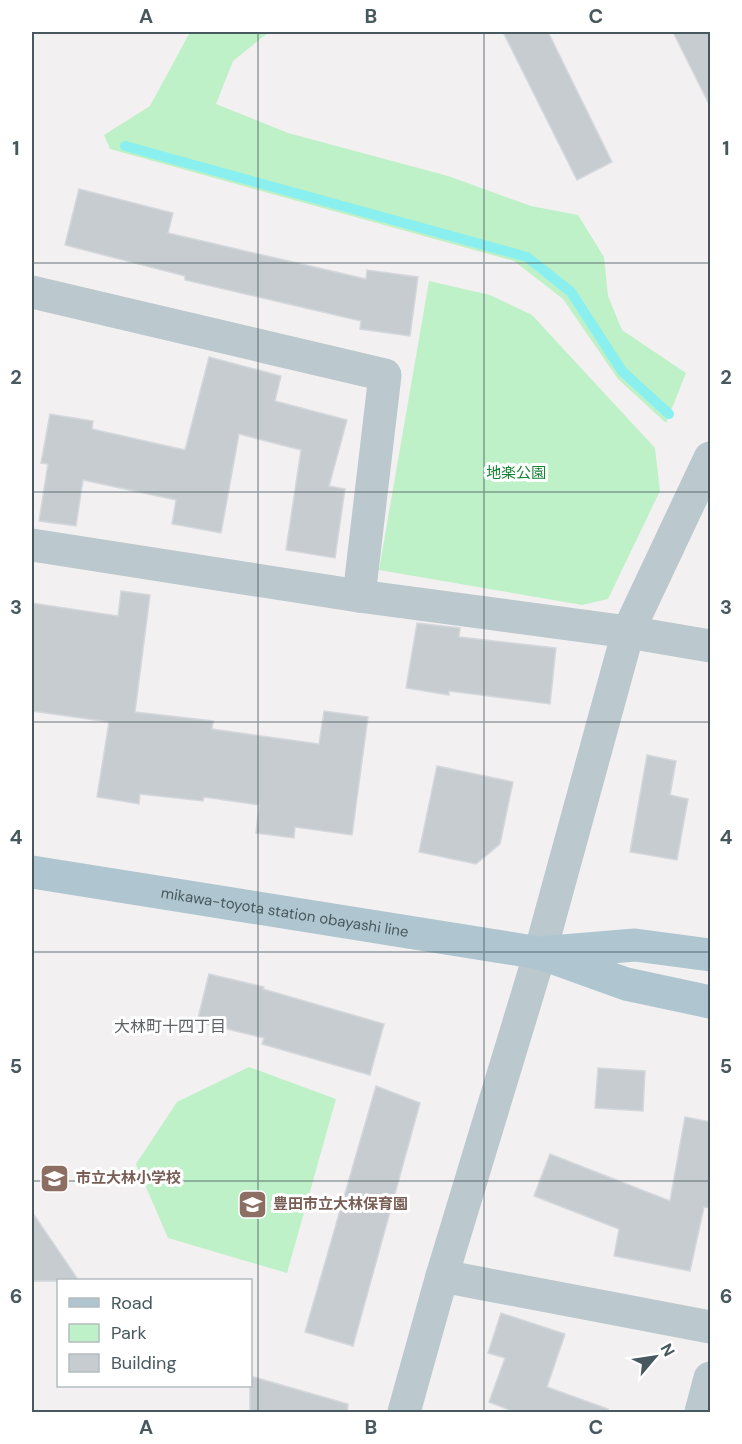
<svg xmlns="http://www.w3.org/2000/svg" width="742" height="1444" font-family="'DM Sans','Noto Sans JP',sans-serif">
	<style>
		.green { fill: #bef1c7 }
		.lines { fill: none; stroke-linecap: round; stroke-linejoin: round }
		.stream { stroke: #89efef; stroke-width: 10 }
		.building { fill: #c7ccd0; stroke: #d4d8dc; stroke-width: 1.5 }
		.minor { stroke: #bbc8cd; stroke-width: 33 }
		.major { stroke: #afc6d0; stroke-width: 33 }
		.grid { fill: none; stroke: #47585e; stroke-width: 1.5; stroke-opacity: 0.55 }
		.labels { text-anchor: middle; stroke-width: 6; stroke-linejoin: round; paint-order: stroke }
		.park-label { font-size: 15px; fill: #148434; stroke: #fff }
		.street-label { font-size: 15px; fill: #47585e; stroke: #fff }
		.education-label { font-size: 15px; font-weight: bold; fill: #785e54; stroke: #fff; text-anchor: start }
		.neighbourhood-label { font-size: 16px; fill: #5c6265; stroke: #fff }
		.neatline { fill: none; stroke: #47585e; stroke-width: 2 }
		.grid-label { font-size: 20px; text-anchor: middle; font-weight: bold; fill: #47585e }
	</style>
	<rect width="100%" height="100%" fill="#f3f0f1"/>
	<g class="green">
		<polygon points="190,32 269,32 233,61 216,104 288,133 448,176 531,206 578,215 604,257 608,296 622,330 686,373 666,423 618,379 563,299 514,261 110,149 104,135 150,106"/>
		<polygon points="429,281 490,295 532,315 655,448 660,491 608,599 582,605 379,570"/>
		<polygon points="249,1067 336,1099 287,1273 168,1238 136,1164 177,1102"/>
	</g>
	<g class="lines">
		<polyline class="stream" points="125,146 527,257 571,292 622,371 669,414"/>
	</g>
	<g class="building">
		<polygon points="503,32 548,32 612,162 577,180"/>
		<polygon points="673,32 711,32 711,108"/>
		<polygon points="79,189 173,213 168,233 366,279 367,270 418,277 410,336 360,329 361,321 185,280 185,276 65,245"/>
		<polygon points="209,357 281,376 275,401 347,420 329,486 345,489 335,558 286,550 301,450 239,434 221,533 172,524 176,500 83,480 76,526 39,521 48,464 41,463 50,414 93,421 92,429 185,450"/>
		<polygon points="121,591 150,595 135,712 213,721 212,729 319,744 324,711 368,717 352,835 295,827 294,838 256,833 259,805 204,797 203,801 140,794 139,804 97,797 109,722 32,711 32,603 118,616"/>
		<polygon points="417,623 460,628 459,637 556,648 550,704 449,691 449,695 406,688"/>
		<polygon points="647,755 676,761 670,795 688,799 677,860 630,852"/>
		<polygon points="437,766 513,782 500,844 476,864 419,852"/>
		<polygon points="209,974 264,987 263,989 384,1024 370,1075 262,1044 264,1038 197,1022"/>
		<polygon points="598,1068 645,1071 643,1111 595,1108"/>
		<polygon points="376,1086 420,1103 353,1346 305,1332"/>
		<polygon points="685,1117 711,1122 711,1208 704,1207 690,1271 614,1256 619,1229 534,1196 550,1154 670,1201"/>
		<polygon points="32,1212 79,1281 32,1281"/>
		<polygon points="501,1313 565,1334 547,1387 608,1409 607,1413 517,1413 489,1402 505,1358 488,1353"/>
		<polygon points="250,1376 348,1404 347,1413 250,1413"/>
	</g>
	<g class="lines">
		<g class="minor">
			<polyline points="32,292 385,375 359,596"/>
			<polyline points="32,545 359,596 628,632 710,646"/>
			<polyline points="442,1276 710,1327"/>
			<polyline points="404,1412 442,1276 540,953 628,632 710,458"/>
			<polyline points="701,1412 710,1378"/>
		</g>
		<g class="major">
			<path id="s1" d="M32,872L540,953L626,984L710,1002"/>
			<polyline points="551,952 635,945 710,955"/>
		</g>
	</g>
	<path class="grid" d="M258,32V1412M484,32V1412M32,263H710M32,492H710M32,722H710M32,952H710M32,1181H710"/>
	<defs>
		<symbol id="school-square" viewBox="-11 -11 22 22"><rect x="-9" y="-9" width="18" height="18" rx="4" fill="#8d6e63" stroke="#fff"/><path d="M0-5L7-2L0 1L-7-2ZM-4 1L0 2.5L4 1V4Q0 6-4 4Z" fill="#fff"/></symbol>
	</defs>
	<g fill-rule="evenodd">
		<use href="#school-square" x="38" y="1162" width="33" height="33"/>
		<use href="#school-square" x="236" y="1188" width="33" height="33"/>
	</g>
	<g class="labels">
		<g class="park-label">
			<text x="516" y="478">地楽公園</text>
		</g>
		<g class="street-label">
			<text dy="5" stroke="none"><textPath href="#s1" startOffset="256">mikawa-toyota station obayashi line</textPath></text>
		</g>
		<g class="education-label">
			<text x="76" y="1183">市立大林小学校</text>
			<text x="273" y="1209">豊田市立大林保育園</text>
		</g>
		<g class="neighbourhood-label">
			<text x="170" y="1032">大林町十四丁目</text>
		</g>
	</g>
	<rect width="742" height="1444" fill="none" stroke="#ffffff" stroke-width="66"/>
	<rect x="57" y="1279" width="195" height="108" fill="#ffffff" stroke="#b5bcbf" stroke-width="1.5"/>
	<rect x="69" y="1298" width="30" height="9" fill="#afc6d0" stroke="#b5bcbf" stroke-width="1.5"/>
	<text x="111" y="1309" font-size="18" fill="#47585e">Road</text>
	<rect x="69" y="1324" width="30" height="18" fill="#bef1c7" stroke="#b5bcbf" stroke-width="1.5"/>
	<text x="111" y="1339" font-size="18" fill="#47585e">Park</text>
	<rect x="69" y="1354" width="30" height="18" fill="#c7ccd0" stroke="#b5bcbf" stroke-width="1.5"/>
	<text x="111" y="1369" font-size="18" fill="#47585e">Building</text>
	<g transform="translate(655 1357) rotate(61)" stroke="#ffffff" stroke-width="4.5" paint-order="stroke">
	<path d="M0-4.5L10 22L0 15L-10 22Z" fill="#47585e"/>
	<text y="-9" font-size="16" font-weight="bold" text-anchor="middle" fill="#47585e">N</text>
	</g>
	<rect x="33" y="33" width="676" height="1378" class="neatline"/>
	<g class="grid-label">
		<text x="146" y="23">A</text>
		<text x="371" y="23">B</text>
		<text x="596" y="23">C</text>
		<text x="16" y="155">1</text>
		<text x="726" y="155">1</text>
		<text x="16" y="384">2</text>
		<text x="726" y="384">2</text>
		<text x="16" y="614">3</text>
		<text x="726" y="614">3</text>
		<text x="16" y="844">4</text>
		<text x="726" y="844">4</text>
		<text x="16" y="1073">5</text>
		<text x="726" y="1073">5</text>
		<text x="16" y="1303">6</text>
		<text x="726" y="1303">6</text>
		<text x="146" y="1434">A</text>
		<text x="371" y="1434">B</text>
		<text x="596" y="1434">C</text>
	</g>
</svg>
